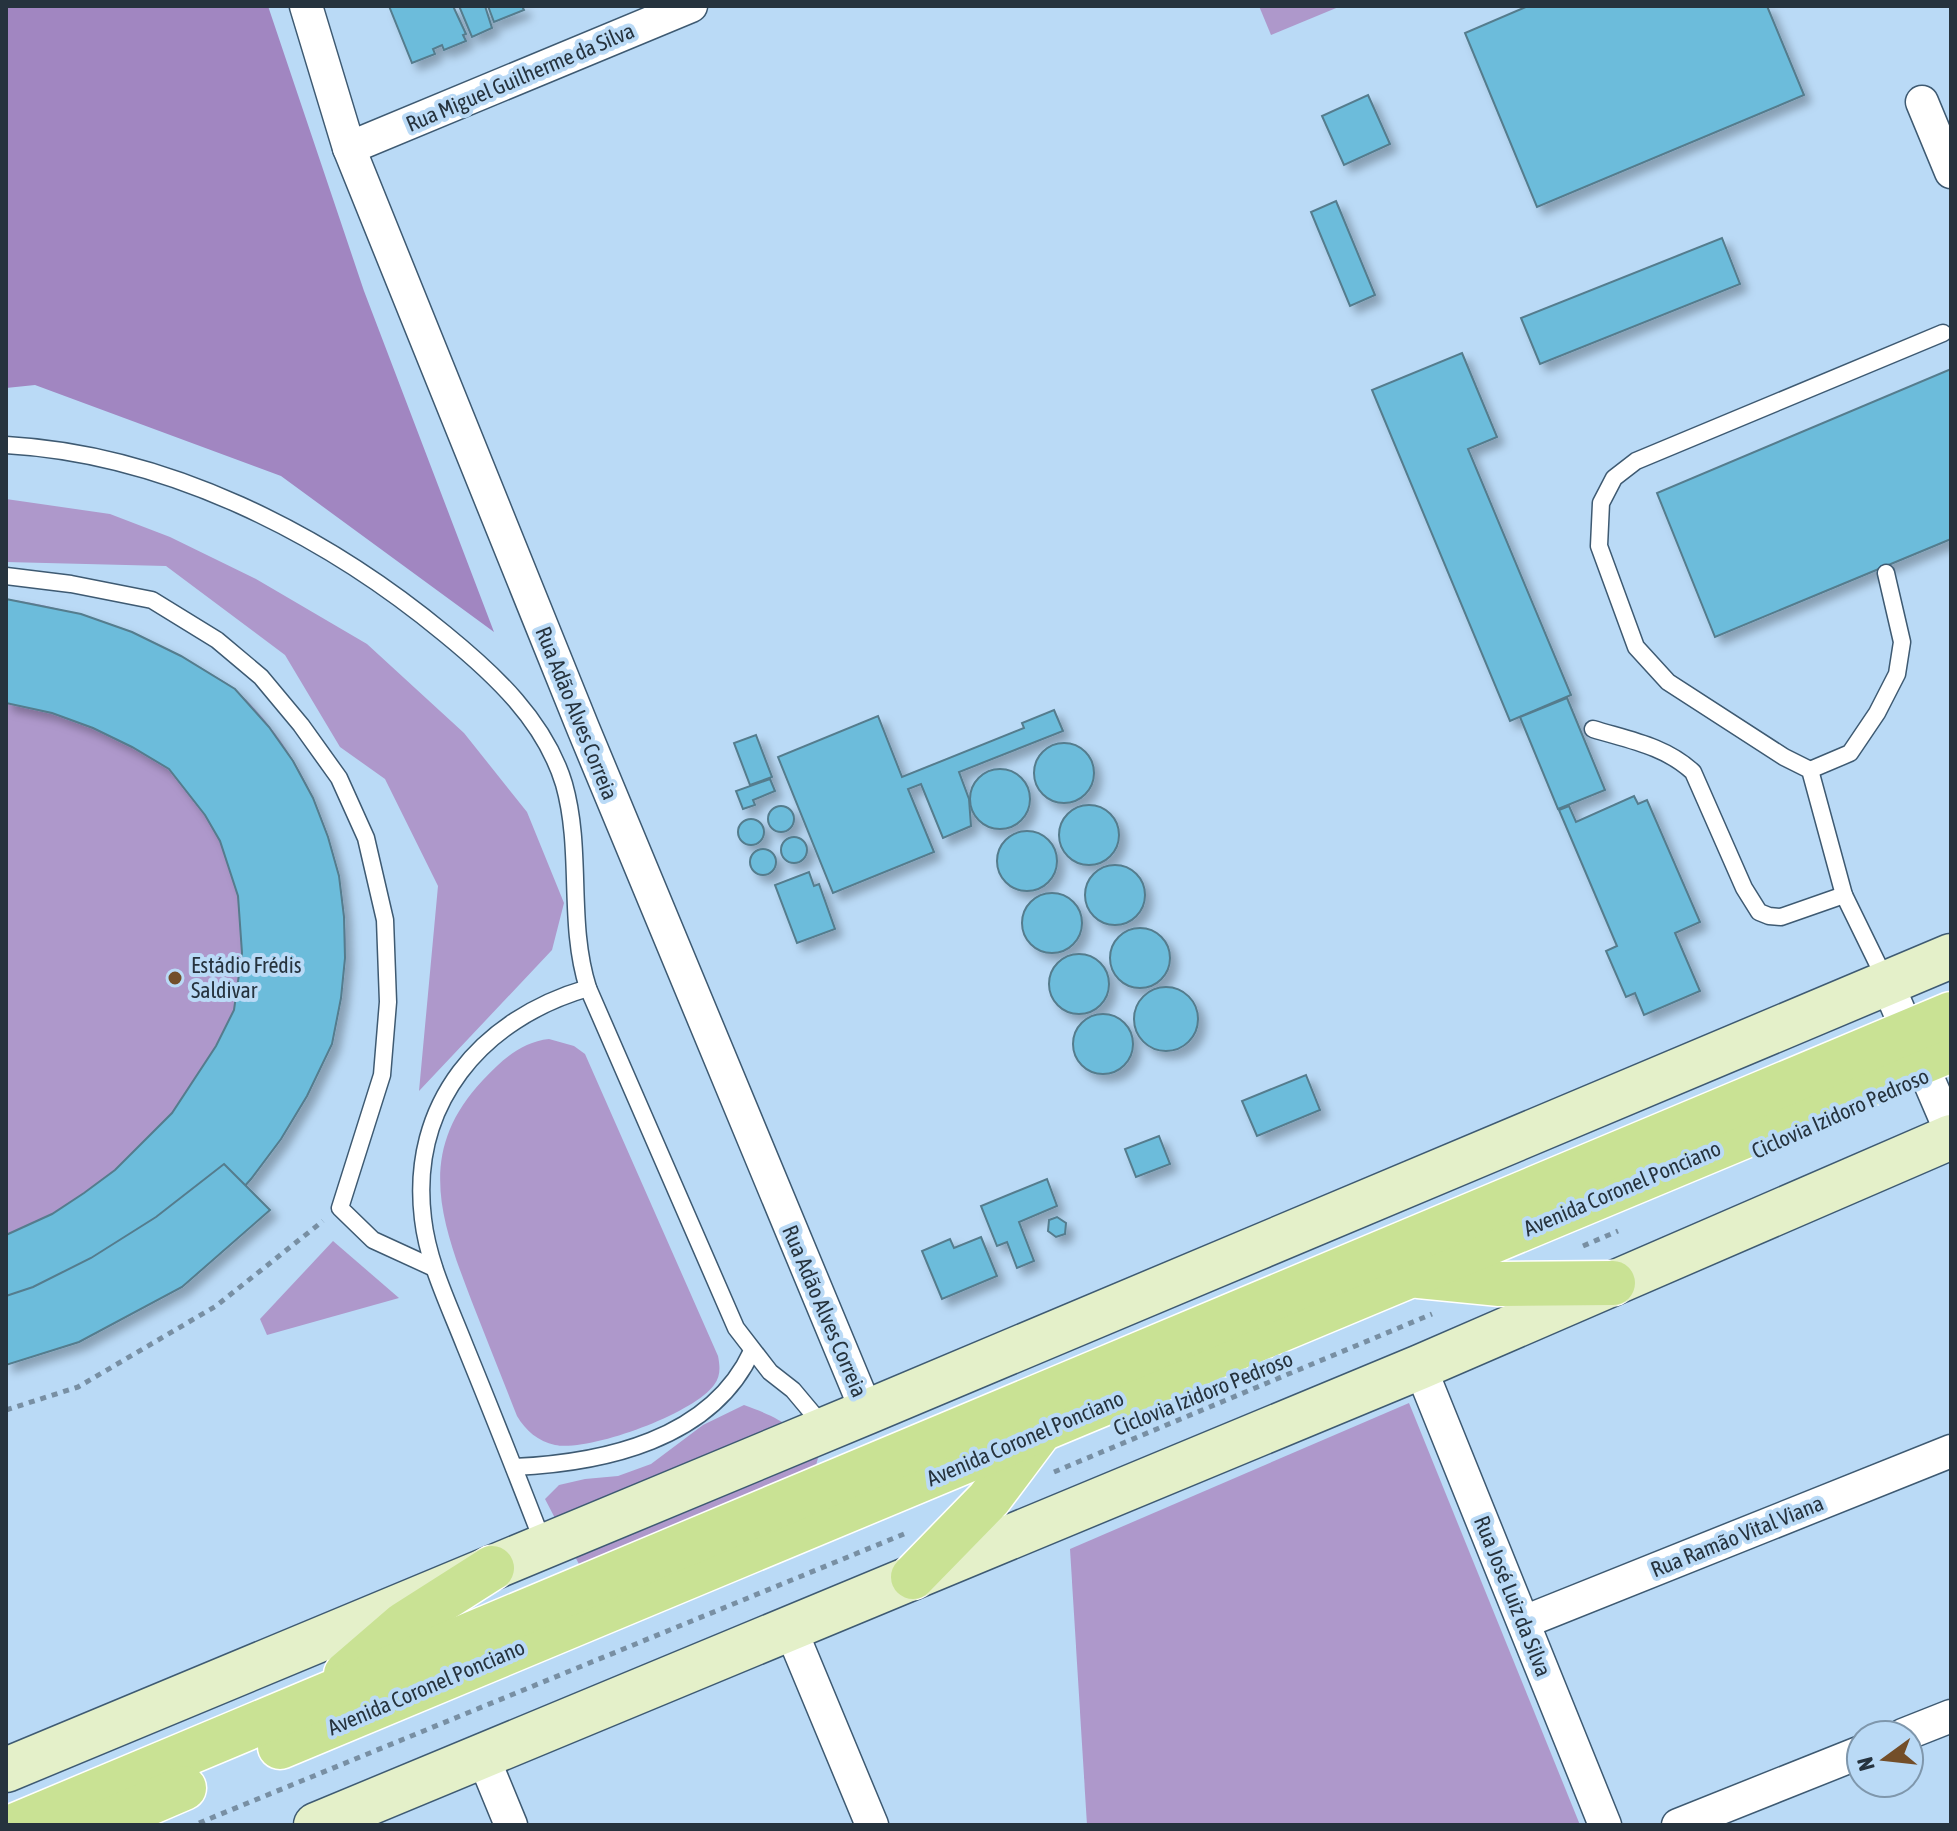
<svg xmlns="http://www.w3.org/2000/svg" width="1957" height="1831" font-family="'Asap Condensed',sans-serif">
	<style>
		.green { fill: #ae98cb }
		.forest { fill: #a186c1 }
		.building { fill: #6cbcdb; stroke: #547c8d; stroke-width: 2; filter: url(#shadow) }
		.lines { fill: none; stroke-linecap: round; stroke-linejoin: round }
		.lane-casing { stroke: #3e5a72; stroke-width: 19 }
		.street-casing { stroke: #3e5a72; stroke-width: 35 }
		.secondary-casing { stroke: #3e5a72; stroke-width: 47 }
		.primary-casing { stroke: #fff; stroke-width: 47 }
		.path { stroke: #788fa3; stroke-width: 5; stroke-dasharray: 6 6; stroke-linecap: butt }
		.lane { stroke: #fff; stroke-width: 16 }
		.street { stroke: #fff; stroke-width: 32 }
		.secondary { stroke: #e4f0c9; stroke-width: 44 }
		.primary { stroke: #c9e294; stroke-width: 44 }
		.poi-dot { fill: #734e29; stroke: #badaf6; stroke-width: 3 }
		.labels { text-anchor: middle; stroke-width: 8; stroke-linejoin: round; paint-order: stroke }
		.street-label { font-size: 22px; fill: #26333e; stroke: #badaf6 }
		.poi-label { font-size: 22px; fill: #26333e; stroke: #badaf6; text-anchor: start }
	</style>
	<defs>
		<filter id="shadow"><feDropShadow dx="7" dy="7" stdDeviation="4" flood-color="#0004"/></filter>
	</defs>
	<rect width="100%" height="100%" fill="#badaf6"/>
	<g class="green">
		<polygon points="1259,6 1341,6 1271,35"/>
		<polygon points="6,499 110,514 170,537 256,579 367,644 464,733 527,812 564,903 552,950 419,1091 438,886 385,779 340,747 285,655 166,566 6,562"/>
		<path d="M6,599C75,608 141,632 200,668C212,675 226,681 236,690C308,756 351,863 345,960C343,988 337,1016 332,1044L6,1345Z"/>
		<path d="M549,1039L574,1046L585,1054L718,1356C720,1366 721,1376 714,1385C693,1414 589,1452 555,1445C538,1441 526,1431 517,1416C502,1378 487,1340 472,1302C441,1221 415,1152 483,1080C502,1060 521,1042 549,1039Z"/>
		<polygon points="333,1241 399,1298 267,1335 260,1319"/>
		<polygon points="1409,1403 1580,1825 1087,1825 1070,1549"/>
		<path d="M744,1405C780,1418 796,1427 818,1458L815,1469L581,1568L545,1499L559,1485L585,1479L618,1476L651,1464L703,1425Z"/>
	</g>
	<polygon class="forest" points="6,6 268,6 364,291 494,632 281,476 35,385 6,388"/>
	<g class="building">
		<polygon points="389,6 453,6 466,34 463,35 466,41 444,50 442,45 433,49 435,54 412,63"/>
		<polygon points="459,6 485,6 492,28 472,37"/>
		<polygon points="488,6 522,6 524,10 494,22"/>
		<polygon points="1528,6 1767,6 1804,95 1537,207 1465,33"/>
		<polygon points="1368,95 1390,144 1344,165 1322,116"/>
		<polygon points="1336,201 1375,295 1350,306 1311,212"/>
		<polygon points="1722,238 1740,284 1540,364 1521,318"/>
		<polygon points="1462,353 1497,437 1468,449 1571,695 1510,721 1372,390"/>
		<polygon points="1951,369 1951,539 1715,637 1657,493"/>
		<polygon points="6,599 81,614 132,632 181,656 235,689 269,727 293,761 313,798 328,837 339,876 344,917 345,958 341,998 332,1044 307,1096 281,1139 251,1179 218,1216 181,1250 143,1279 102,1304 59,1325 6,1345 6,1235 52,1214 84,1193 115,1170 172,1113 216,1046 234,1010 242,953 238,896 220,841 205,815 169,769 132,747 93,728 52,713 6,703"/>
		<polygon points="1567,698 1605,790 1558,809 1520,717"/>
		<polygon points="1054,710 1063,731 959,772 969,799 971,826 943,838 921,784 908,789 934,852 833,893 778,757 878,716 902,777 1024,728 1022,723"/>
		<polygon points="756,735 772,777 750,785 734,743"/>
		<circle cx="1064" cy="773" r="30"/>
		<circle cx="1000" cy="799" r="30"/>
		<polygon points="770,779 775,791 753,800 755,805 743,809 736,791"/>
		<polygon points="1634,796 1638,804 1647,800 1700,922 1675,933 1700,991 1644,1015 1635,993 1626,997 1606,951 1617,946 1559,810 1569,806 1576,822"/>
		<circle cx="1089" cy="835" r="30"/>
		<circle cx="781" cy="819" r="13"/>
		<circle cx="751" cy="832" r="13"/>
		<circle cx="1027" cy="861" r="30"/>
		<circle cx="794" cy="850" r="13"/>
		<circle cx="763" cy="862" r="13"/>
		<circle cx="1115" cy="895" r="30"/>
		<polygon points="809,872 814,886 819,884 835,929 797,943 775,885"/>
		<circle cx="1052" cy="923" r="30"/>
		<circle cx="1140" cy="958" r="30"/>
		<circle cx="1079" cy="984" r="30"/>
		<circle cx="1166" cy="1019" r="32"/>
		<circle cx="1103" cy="1044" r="30"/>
		<polygon points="1306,1075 1320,1110 1257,1136 1242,1101"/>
		<polygon points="1159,1136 1170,1164 1136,1177 1125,1149"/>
		<polygon points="224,1164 270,1210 182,1287 79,1342 6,1365 6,1296 33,1287 91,1258 156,1217"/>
		<polygon points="1047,1179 1057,1206 1019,1222 1034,1261 1017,1268 1007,1242 997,1246 981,1206"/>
		<polygon points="1057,1217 1066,1223 1065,1234 1056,1237 1048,1231 1049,1220"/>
		<polygon points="981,1237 997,1276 942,1299 922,1251 950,1239 954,1248"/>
	</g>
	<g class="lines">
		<defs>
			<g id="lane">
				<path d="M6,445C166,454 323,533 445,634C494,674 545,721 564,784C583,851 567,922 588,988L736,1328L770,1372L793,1390L824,1427"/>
				<polyline points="6,576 71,584 152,600 217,640 261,677 301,725 339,778 366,838 385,920 388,1002 382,1075 340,1208 373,1240 434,1268"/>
				<path d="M1593,729C1629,740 1665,746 1693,772L1744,888L1759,912L1769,916L1781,917L1844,895"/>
				<polyline points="1810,770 1850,753 1877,713 1897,674 1902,642 1886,573"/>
				<polyline points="1886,981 1844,895 1810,770 1784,757 1668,682 1636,647 1599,546 1601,503 1614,478 1636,461 1943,333"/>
				<path d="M514,1467C603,1463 711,1440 752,1351"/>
				<path d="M544,1545C518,1478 492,1412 465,1346C449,1305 428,1263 423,1219C409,1104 481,1019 588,988"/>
			</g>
			<g id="street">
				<polyline points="306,6 349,148 583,728 867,1412"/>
				<polyline points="1922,102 1951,172"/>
				<polyline points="349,148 691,6"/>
				<polyline points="1887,983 1951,1132"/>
				<polyline points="1420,1367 1605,1825"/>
				<polyline points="1524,1622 1951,1451"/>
				<polyline points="790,1628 872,1825"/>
				<polyline points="1903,1735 1951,1716"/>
				<polyline points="483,1757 511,1825"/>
				<polyline points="1678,1825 1861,1752"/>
			</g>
			<g id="secondary">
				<polyline points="6,1770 867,1412 1951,956"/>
				<polyline points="316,1825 1420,1367 1951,1137"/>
			</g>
			<g id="primary">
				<polyline points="1419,1276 1500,1284 1613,1283"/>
				<polyline points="913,1577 989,1499 1040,1431"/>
				<polyline points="346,1674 404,1624 492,1568"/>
				<polyline points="280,1747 1951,1050"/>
				<polyline points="16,1825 1951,1014"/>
				<polyline points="98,1825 184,1788"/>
			</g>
		</defs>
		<use href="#lane" class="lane-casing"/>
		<use href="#street" class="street-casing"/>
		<use href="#secondary" class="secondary-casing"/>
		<use href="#primary" class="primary-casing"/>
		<g class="path">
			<polyline points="1583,1246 1618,1231"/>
			<polyline points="6,1410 78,1387 216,1306 323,1221"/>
			<polyline points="1054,1472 1432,1314"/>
			<polyline points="199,1823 904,1534"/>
		</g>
		<use href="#lane" class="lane"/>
		<use href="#street" class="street"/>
		<use href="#secondary" class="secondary"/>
		<use href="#primary" class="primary"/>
	</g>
	<circle class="poi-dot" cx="175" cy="978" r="8"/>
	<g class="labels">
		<g class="street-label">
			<text transform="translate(520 77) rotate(-23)" y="8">Rua Miguel Guilherme da Silva</text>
			<text transform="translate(577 713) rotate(68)" y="8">Rua Adão Alves Correia</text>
			<text transform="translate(1840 1113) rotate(-24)" y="8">Ciclovia Izidoro Pedroso</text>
			<text transform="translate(1622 1188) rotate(-23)" y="8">Avenida Coronel Ponciano</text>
			<text transform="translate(825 1311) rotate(67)" y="8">Rua Adão Alves Correia</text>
			<text transform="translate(1203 1393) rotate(-22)" y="8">Ciclovia Izidoro Pedroso</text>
			<text transform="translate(1025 1438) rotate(-23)" y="8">Avenida Coronel Ponciano</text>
			<text transform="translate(1737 1536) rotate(-22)" y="8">Rua Ramão Vital Viana</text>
			<text transform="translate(1513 1596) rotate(68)" y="8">Rua José Luiz da Silva</text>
			<text transform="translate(426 1687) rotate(-23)" y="8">Avenida Coronel Ponciano</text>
		</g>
		<g class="poi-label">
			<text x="191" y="973">Estádio Frédis<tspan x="191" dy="25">Saldivar</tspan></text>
		</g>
	</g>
	<rect width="1957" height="1831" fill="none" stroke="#26333e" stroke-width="16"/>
	<g transform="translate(1885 1759) rotate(255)"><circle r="38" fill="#badaf6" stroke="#7f97ac" stroke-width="2"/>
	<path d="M0-6L14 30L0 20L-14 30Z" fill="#734e29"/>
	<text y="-12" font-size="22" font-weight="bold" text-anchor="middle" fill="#26333e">N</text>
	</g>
</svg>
